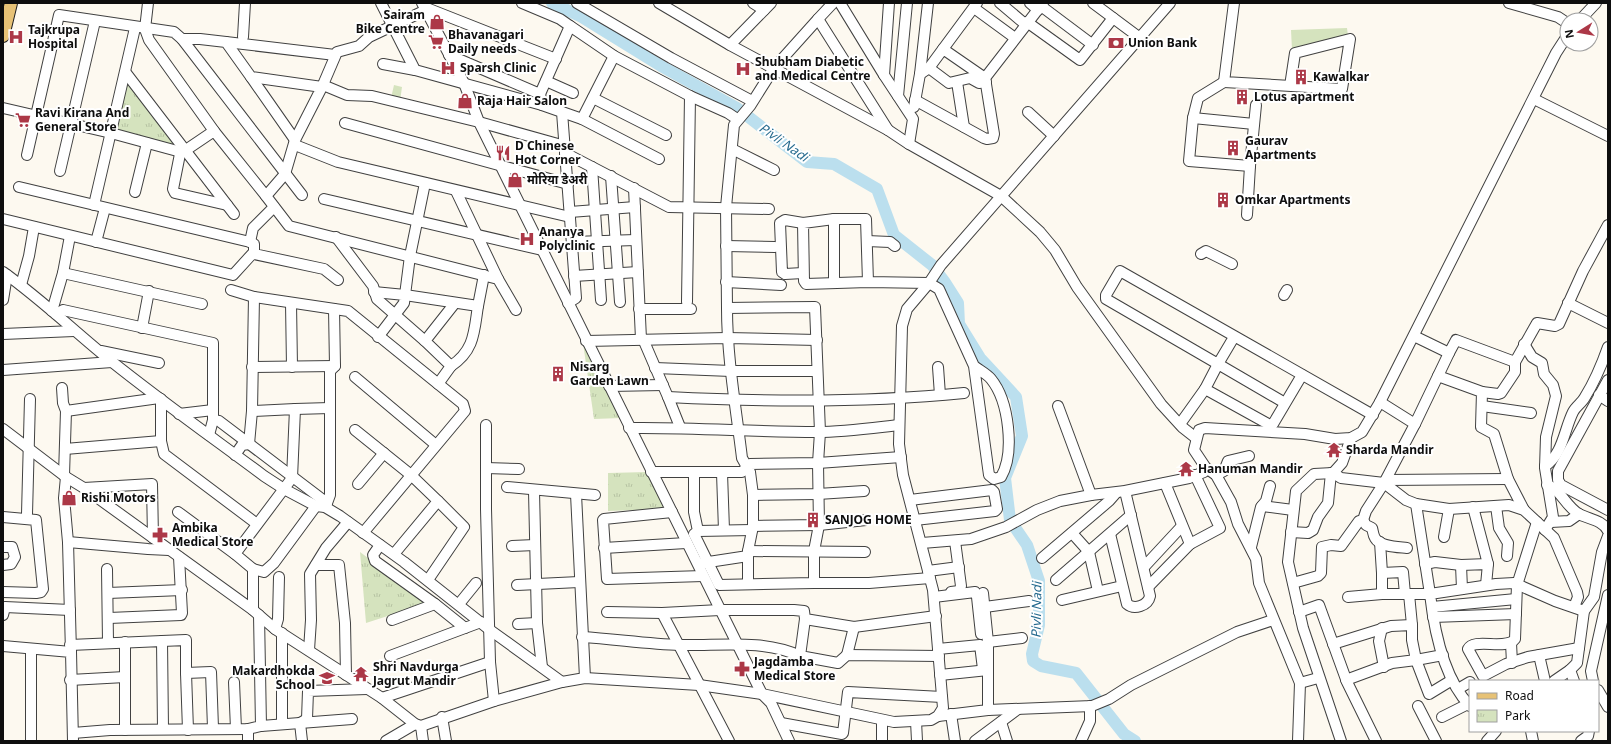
<svg xmlns="http://www.w3.org/2000/svg" width="1611" height="744" font-family="Georgia,'Noto Sans Devanagari',serif">
	<style>
		.park { fill: url(#park-tufts) }
		.garden { fill: #d5e3be }
		.lines { fill: none; stroke-linecap: round; stroke-linejoin: round }
		.river { stroke: #bbdfee; stroke-width: 12 }
		.minor-casing { stroke: #414141; stroke-width: 12 }
		.major-casing { stroke: #1f1f1f; stroke-width: 14 }
		.minor { stroke: #fff; stroke-width: 10 }
		.major { stroke: #e7c276; stroke-width: 12 }
		.labels { text-anchor: middle; stroke-width: 4; stroke-linejoin: round; paint-order: stroke }
		.poi-label { font-size: 12px; font-weight: bold; fill: #0e0e0e; stroke: #fff; text-anchor: start }
		.water-label { font-size: 13px; font-style: italic; fill: #276b8f; stroke: #fff }
	</style>
	<defs>
		<pattern id="park-tufts" width="24" height="20" patternUnits="userSpaceOnUse"><rect width="24" height="20" fill="#d5e3be"/><path d="M3 7l-1-3M5 7V3M7 7l1-3M15 17l-1-3M17 17v-4M19 17l1-3" fill="none" stroke="#b6c2a2"/></pattern>
	</defs>
	<rect width="100%" height="100%" fill="#fdf9f0"/>
	<g class="park">
		<polygon points="126,84 129,84 175,142 173,145 117,130"/>
		<polygon points="582,336 621,418 594,419"/>
		<polygon points="648,472 667,509 608,511 608,473"/>
		<polygon points="360,552 428,603 366,623"/>
	</g>
	<g class="garden">
		<polygon points="1347,28 1348,36 1292,50 1291,30"/>
		<polygon points="394,85 402,87 400,101 391,98"/>
	</g>
	<g class="lines">
		<polyline class="river" points="552,3 580,16 661,66 737,108 807,162 834,164 877,189 894,235 932,265 944,281 958,303 959,324 980,358 1016,397 1022,436 1005,478 1010,520 1027,545 1039,581 1039,625 1032,654 1033,661 1041,666 1076,673 1124,734 1135,741"/>
		<defs>
			<g id="minor">
				<polyline points="148,3 145,29 149,40 214,131"/>
				<polyline points="381,3 415,70 542,105"/>
				<polyline points="422,3 464,83 479,122 762,694 771,703 789,741"/>
				<polyline points="577,3 671,58 752,101"/>
				<polyline points="659,3 730,45 888,130 909,144 1001,196 1040,232 1055,250 1077,287 1161,404 1182,427 1196,438"/>
				<polyline points="753,3 764,10"/>
				<polyline points="840,3 884,75"/>
				<polyline points="889,3 884,75 913,119 909,144"/>
				<polyline points="1000,3 1025,24"/>
				<polyline points="1030,3 1038,10"/>
				<polyline points="1093,3 1140,38"/>
				<polyline points="1234,3 1224,82 1342,89 1350,39 1295,53 1290,86"/>
				<polyline points="1509,3 1558,17 1567,23"/>
				<polyline points="1041,6 1093,45"/>
				<polyline points="424,7 556,59"/>
				<polyline points="974,8 1015,38"/>
				<polyline points="818,19 833,3"/>
				<polyline points="1580,20 1596,3"/>
				<polyline points="1027,22 1080,60 1113,18"/>
				<polyline points="570,26 614,56 690,96 728,113 737,119"/>
				<polyline points="243,37 245,3"/>
				<polyline points="182,39 200,39 226,42 251,77 322,87 295,140 285,174 266,196 289,226 498,279 516,310"/>
				<polyline points="226,42 335,55"/>
				<polyline points="730,45 771,3"/>
				<polyline points="943,49 977,3"/>
				<polyline points="449,55 540,94 570,26 560,19 522,3"/>
				<polyline points="383,64 415,70"/>
				<polyline points="929,68 949,83 970,78 979,83 986,82"/>
				<polyline points="126,73 234,214"/>
				<polyline points="920,74 929,68 943,49 985,78 1043,3"/>
				<polyline points="251,77 295,140"/>
				<polyline points="546,81 573,93"/>
				<polyline points="957,82 964,127"/>
				<polyline points="1224,82 1198,98 1193,118 1189,161 1250,166 1256,105"/>
				<polyline points="323,85 347,95 372,96 479,122 565,146"/>
				<polyline points="322,87 337,52 359,46 369,37 426,10"/>
				<polyline points="540,94 542,105 562,112 576,298 568,303"/>
				<polyline points="898,96 907,3"/>
				<polyline points="593,98 666,135"/>
				<polyline points="1534,99 1608,136"/>
				<polyline points="915,100 984,138 987,139 993,138 994,134 985,78"/>
				<polyline points="914,107 920,74 928,3"/>
				<polyline points="3,108 111,133 181,152"/>
				<polyline points="562,112 582,119 659,159"/>
				<polyline points="1028,112 1054,136"/>
				<polyline points="1193,118 1254,124"/>
				<polyline points="582,119 614,56"/>
				<polyline points="345,123 568,184"/>
				<polyline points="295,145 338,162 570,217"/>
				<polyline points="732,149 774,170"/>
				<polyline points="565,153 669,207 769,209"/>
				<polyline points="27,155 59,15 174,32 182,39 302,195"/>
				<polyline points="592,167 601,300"/>
				<polyline points="60,171 95,21"/>
				<polyline points="611,176 620,302"/>
				<polyline points="425,183 410,256 405,295 478,306 484,275"/>
				<polyline points="19,187 250,242 254,244 254,254 324,269 338,280"/>
				<polyline points="634,188 641,339"/>
				<polyline points="456,191 498,279"/>
				<polyline points="135,192 147,143"/>
				<polyline points="324,199 542,250"/>
				<polyline points="94,205 135,28"/>
				<polyline points="227,205 175,193 173,189 180,154 214,131 266,196"/>
				<polyline points="570,212 635,207"/>
				<polyline points="1247,215 1250,166"/>
				<polyline points="3,219 233,275 253,253"/>
				<polyline points="803,223 785,220 780,223 782,272 785,274 803,273"/>
				<polyline points="336,237 373,286 377,299 425,341"/>
				<polyline points="867,241 890,242 895,246"/>
				<polyline points="96,242 105,208"/>
				<polyline points="250,242 253,228 274,207"/>
				<polyline points="572,242 636,240"/>
				<polyline points="726,246 775,247"/>
				<polyline points="1201,254 1206,251 1232,264"/>
				<path d="M3,272C41,299 75,332 111,361C161,401 213,438 264,476L284,489L316,506L325,507L340,516L404,562L490,630L562,682"/>
				<polyline points="63,273 202,304"/>
				<polyline points="574,276 638,272"/>
				<polyline points="726,282 781,285"/>
				<path d="M868,282L866,219H834L803,223L804,281L806,284L868,282L929,283L939,289L974,366L989,475L994,479L1001,477C1015,453 1009,401 991,379C987,374 979,370 974,366"/>
				<polyline points="834,283 834,219"/>
				<polyline points="21,285 29,256 34,227"/>
				<polyline points="231,290 254,297 348,311 463,404 465,411 363,533"/>
				<polyline points="374,292 405,295 404,303 378,337"/>
				<polyline points="1284,295 1287,290"/>
				<polyline points="3,300 7,275"/>
				<polyline points="687,302 690,96"/>
				<polyline points="291,303 292,367"/>
				<polyline points="1568,303 1608,323"/>
				<polyline points="727,308 726,207 734,125 750,106 774,68 818,19 888,130"/>
				<polyline points="639,309 691,309"/>
				<polyline points="52,311 63,273 70,236"/>
				<polyline points="56,314 63,310 213,343 213,420"/>
				<polyline points="142,328 149,291"/>
				<polyline points="3,334 74,331"/>
				<polyline points="1414,336 1449,353 1456,340 1515,362 1537,323 1555,326 1559,324 1583,271 1608,225"/>
				<polyline points="1234,337 1218,364 1106,299 1106,295 1120,271 1373,415"/>
				<polyline points="643,339 668,397"/>
				<polyline points="586,341 727,338 817,340"/>
				<polyline points="1524,344 1532,357 1542,363 1544,374 1553,385 1556,396 1546,437 1545,468 1553,517 1545,530"/>
				<polyline points="101,351 159,363"/>
				<path d="M451,366C475,350 474,331 478,306"/>
				<polyline points="252,367 335,366"/>
				<polyline points="938,367 940,395"/>
				<polyline points="655,368 731,371 817,371"/>
				<polyline points="3,370 112,362"/>
				<polyline points="1438,376 1482,392 1481,427 1494,434 1508,479 1524,510"/>
				<polyline points="355,377 436,445"/>
				<polyline points="1608,380 1558,471 1558,480 1561,485 1608,510"/>
				<polyline points="438,384 451,366 425,341 455,303"/>
				<polyline points="609,386 663,385"/>
				<polyline points="62,388 63,403 66,411 64,475"/>
				<polyline points="1482,392 1498,394 1501,393 1515,372 1515,362"/>
				<polyline points="1599,395 1608,401"/>
				<polyline points="161,399 161,441 164,454 257,524"/>
				<polyline points="1285,403 1218,364 1205,389 1270,425 1273,424 1302,375"/>
				<polyline points="1058,406 1091,495"/>
				<polyline points="1482,406 1531,413"/>
				<polyline points="295,409 330,408"/>
				<polyline points="66,411 159,398"/>
				<polyline points="252,411 295,409 292,478 235,554 253,569 253,610"/>
				<polyline points="179,414 213,410"/>
				<polyline points="1180,424 1205,389"/>
				<polyline points="1415,424 1449,353"/>
				<polyline points="486,425 486,509 490,662 494,701"/>
				<path d="M680,427L668,397C767,402 866,403 964,393"/>
				<path d="M629,428C692,427 754,432 817,432C844,432 872,428 899,425"/>
				<polyline points="3,429 66,477 84,488 253,610 275,629 382,698 415,724 421,726 494,701 562,682 585,678 699,685 762,694 894,722 931,720 938,716 943,708 933,590 903,475 899,444 902,326 907,309 929,283 941,265 1170,3"/>
				<polyline points="355,430 411,475 438,501 394,554"/>
				<polyline points="209,435 213,420 219,421 327,503 325,507"/>
				<polyline points="65,449 161,441"/>
				<polyline points="235,455 242,445 249,444 252,411 254,297"/>
				<path d="M1545,466C1563,454 1564,430 1573,412C1576,406 1582,403 1585,397C1595,381 1602,364 1608,347"/>
				<polyline points="486,468 519,469"/>
				<polyline points="1206,468 1216,475 1231,502 1238,524 1256,559 1259,583 1300,683 1318,678"/>
				<path d="M651,472H742L747,467L742,458C736,408 727,358 727,308L815,307L820,432L818,463L819,525L814,551V583L719,585L694,534L698,531L694,512V473"/>
				<polyline points="722,473 724,530"/>
				<polyline points="1333,473 1341,478 1384,483 1406,500 1416,504 1449,509 1509,505 1524,510 1554,538 1577,592 1578,597 1574,607"/>
				<polyline points="1216,475 1224,471 1228,461 1249,456"/>
				<polyline points="66,477 64,498 68,542 71,652"/>
				<polyline points="1386,480 1508,479"/>
				<polyline points="358,484 384,453"/>
				<path d="M1547,485C1560,488 1566,507 1579,514C1588,519 1603,520 1608,531"/>
				<polyline points="507,487 595,495"/>
				<polyline points="84,488 152,484 153,538"/>
				<polyline points="534,491 537,623 542,667"/>
				<polyline points="576,494 585,678"/>
				<polyline points="753,495 818,494 864,491"/>
				<polyline points="910,500 992,490 994,492 997,509 995,511 915,520"/>
				<polyline points="327,503 330,495 330,371 335,366 334,309"/>
				<polyline points="1262,506 1293,510"/>
				<polyline points="1496,506 1499,528 1508,543 1507,556"/>
				<polyline points="1473,507 1488,564"/>
				<polyline points="178,512 235,554"/>
				<polyline points="672,512 604,519 603,520 607,579 703,576"/>
				<polyline points="27,514 30,399"/>
				<polyline points="3,517 36,520 43,589 41,592 36,593 3,592"/>
				<path d="M1363,520L1366,525L1372,528C1373,531 1373,535 1375,538C1380,547 1398,547 1407,548"/>
				<path d="M1537,522L1517,585L1515,639C1506,651 1474,637 1468,649L1483,676L1506,664L1528,657L1579,648"/>
				<polyline points="1551,522 1569,521 1579,514"/>
				<polyline points="753,526 819,525 866,520"/>
				<polyline points="698,531 752,530"/>
				<polyline points="1291,532 1308,533 1313,530 1318,517 1328,503 1331,473"/>
				<polyline points="1072,533 1089,552 1098,591"/>
				<path d="M1110,534L1127,604C1134,610 1148,606 1150,596L1125,491"/>
				<polyline points="1444,537 1449,509"/>
				<polyline points="68,542 148,549 169,550"/>
				<polyline points="1380,542 1382,573 1382,594 1430,594 1416,504"/>
				<polyline points="922,543 971,539 1006,527 1037,510 1060,501 1091,495 1125,491 1189,478 1204,472 1206,468 1194,450 1199,430 1205,428 1305,434 1335,439 1351,438 1362,432 1380,402 1556,53 1567,36"/>
				<polyline points="1190,544 1220,528 1195,475"/>
				<polyline points="380,545 373,555 375,561 435,604"/>
				<polyline points="512,546 535,545"/>
				<polyline points="3,547 12,547 15,557 11,564 3,565"/>
				<polyline points="1251,547 1261,507 1266,501 1270,486"/>
				<polyline points="604,548 686,543"/>
				<polyline points="748,551 865,552"/>
				<polyline points="1042,558 1109,501 1116,493"/>
				<polyline points="702,563 748,556"/>
				<polyline points="1425,564 1435,562 1461,565 1488,564 1486,585"/>
				<polyline points="316,565 339,565 345,623 346,675"/>
				<polyline points="1461,565 1462,589"/>
				<polyline points="1144,567 1182,526"/>
				<polyline points="107,569 108,642"/>
				<polyline points="253,569 264,572 274,563 316,506"/>
				<polyline points="928,571 959,567"/>
				<polyline points="1382,573 1403,572 1405,594"/>
				<polyline points="428,580 464,527 438,501"/>
				<polyline points="1056,580 1131,515"/>
				<polyline points="748,583 748,551 753,526 753,495 750,472 747,467 750,464 818,463 901,457"/>
				<polyline points="814,583 869,583 930,578"/>
				<polyline points="1293,583 1318,576 1321,573 1322,547 1331,545 1341,546 1359,521 1363,520 1366,511 1384,483 1415,424 1380,402"/>
				<polyline points="517,585 579,582"/>
				<polyline points="1148,587 1190,544 1165,483"/>
				<polyline points="951,592 959,591 961,586 955,541"/>
				<polyline points="108,593 182,590"/>
				<polyline points="1409,594 1412,625"/>
				<polyline points="934,597 975,592 977,597 981,634"/>
				<polyline points="1348,597 1382,594"/>
				<polyline points="1062,600 1122,586"/>
				<polyline points="459,604 476,583"/>
				<polyline points="985,607 1029,601"/>
				<polyline points="1432,607 1516,599"/>
				<polyline points="607,612 662,613 720,610 794,610 804,611 805,619 854,627 936,616"/>
				<polyline points="1299,612 1319,605 1347,682 1376,741"/>
				<polyline points="662,613 729,741"/>
				<polyline points="3,615 5,607 70,610"/>
				<polyline points="1433,617 1516,614"/>
				<polyline points="109,618 181,615 182,613 179,557"/>
				<polyline points="805,619 800,656 838,663 847,655 939,656"/>
				<polyline points="392,620 435,604 465,628"/>
				<polyline points="518,624 537,623"/>
				<polyline points="1382,628 1379,641 1384,667"/>
				<polyline points="275,629 278,619 279,577"/>
				<polyline points="282,633 282,723"/>
				<path d="M582,637C615,639 648,644 680,645C720,646 763,639 800,656"/>
				<polyline points="162,641 186,640 186,673 211,672 213,728"/>
				<polyline points="125,642 125,730"/>
				<polyline points="988,642 1022,638"/>
				<polyline points="1511,643 1512,663"/>
				<polyline points="1333,644 1391,626 1412,625 1412,640 1416,660 1392,663 1346,680"/>
				<polyline points="70,645 162,641 163,729"/>
				<polyline points="3,646 71,652 73,741"/>
				<polyline points="31,649 31,741"/>
				<polyline points="938,649 980,645 983,669"/>
				<polyline points="309,650 311,620 310,574 326,548 348,522"/>
				<polyline points="847,655 854,627"/>
				<polyline points="1443,655 1416,660 1429,694 1452,680"/>
				<polyline points="1539,655 1545,681"/>
				<polyline points="390,656 481,622"/>
				<polyline points="1570,670 1574,681"/>
				<polyline points="186,673 188,730"/>
				<polyline points="940,675 988,670"/>
				<polyline points="70,680 125,677"/>
				<polyline points="1554,681 1570,670 1577,663 1584,611 1594,597 1602,552 1608,536"/>
				<polyline points="1593,681 1591,671 1608,595"/>
				<polyline points="234,682 236,729"/>
				<polyline points="1458,689 1470,682"/>
				<polyline points="1598,690 1608,707"/>
				<polyline points="382,698 490,662"/>
				<polyline points="1418,706 1436,741"/>
				<path d="M1470,706C1444,679 1434,629 1430,594L1496,584L1514,583L1555,601L1584,611"/>
				<polyline points="988,710 1092,706 1109,699 1131,685 1237,632 1273,620"/>
				<polyline points="951,714 955,741"/>
				<polyline points="938,716 988,710 988,642 983,593"/>
				<polyline points="442,717 446,741"/>
				<polyline points="1442,717 1468,704"/>
				<polyline points="916,721 917,741"/>
				<polyline points="1001,722 1007,741"/>
				<polyline points="781,723 842,734 843,733 848,692 942,697"/>
				<polyline points="261,726 352,719"/>
				<polyline points="421,726 423,741"/>
				<polyline points="248,729 248,741"/>
				<polyline points="1531,731 1533,741"/>
				<polyline points="73,733 110,730 248,729 261,726 259,615"/>
				<polyline points="302,741 300,723 307,719 308,691 367,689"/>
				<polyline points="386,741 415,724"/>
				<polyline points="882,741 882,720"/>
				<polyline points="975,741 1018,709"/>
				<polyline points="1081,741 1090,721 1090,706"/>
				<polyline points="1298,741 1300,683"/>
				<polyline points="1341,741 1303,628 1288,562 1296,491 1314,474 1333,473 1342,463 1351,438"/>
				<polyline points="1487,741 1496,731"/>
				<polyline points="1581,741 1588,736 1589,731"/>
			</g>
			<polyline id="major" points="3,36 11,3"/>
		</defs>
		<use href="#minor" class="minor-casing"/>
		<use href="#major" class="major-casing"/>
		<use href="#minor" class="minor"/>
		<use href="#major" class="major"/>
	</g>
	<defs>
		<symbol id="shop-bare" viewBox="-9 -9 18 18"><path d="M-5-2.5h2.3a2.7 3.5 0 0 1 5.4 0H5L5.5 6h-11ZM-1.5-2.5h3a1.5 2.3 0 0 0-3 0Z" fill="#ac3847" stroke="#fff" stroke-width="2.5" paint-order="stroke"/></symbol>
		<symbol id="hospital-bare" viewBox="-9 -9 18 18"><path d="M-5-5h3v3.5h4V-5h3V5h-3V1.5h-4V5h-3Z" fill="#ac3847" stroke="#fff" stroke-width="2.5" paint-order="stroke"/></symbol>
		<symbol id="supermarket-bare" viewBox="-9 -9 18 18"><path d="M-6-5.5h2.5l.6 2H6L4.5 2H-2.5L-4.4-4H-6ZM-1.5 3.2a1.3 1.3 0 1 0 .1 0ZM3 3.2a1.3 1.3 0 1 0 .1 0Z" fill="#ac3847" stroke="#fff" stroke-width="2.5" paint-order="stroke"/></symbol>
		<symbol id="bank-bare" viewBox="-9 -9 18 18"><path d="M-6-4H6V4H-6ZM0-2.3a2.3 2.3 0 1 0 0 4.6a2.3 2.3 0 1 0 0-4.6Z" fill="#ac3847" stroke="#fff" stroke-width="2.5" paint-order="stroke"/></symbol>
		<symbol id="building-bare" viewBox="-9 -9 18 18"><path d="M-4-6H4V6H1V3H-1V6H-4ZM-2.5-4.3h1.7v1.8h-1.7ZM.8-4.3h1.7v1.8H.8ZM-2.5-1h1.7V.8h-1.7ZM.8-1h1.7V.8H.8Z" fill="#ac3847" stroke="#fff" stroke-width="2.5" paint-order="stroke"/></symbol>
		<symbol id="restaurant-bare" viewBox="-9 -9 18 18"><path d="M-5-6h1v4h1v-4h1v4h1v-4h1v5L-1.5 .5V6h-2V.5L-5-1ZM5-6V6H3V1.5H1.5Q1.5-4 5-6Z" fill="#ac3847" stroke="#fff" stroke-width="2.5" paint-order="stroke"/></symbol>
		<symbol id="temple-bare" viewBox="-9 -9 18 18"><path d="M0-6L5-2H3V0L6.5 2.5H4V6H1.5V3h-3V6H-4V2.5H-6.5L-3 0V-2H-5Z" fill="#ac3847" stroke="#fff" stroke-width="2.5" paint-order="stroke"/></symbol>
		<symbol id="pharmacy-bare" viewBox="-9 -9 18 18"><path d="M-2-6h4v4h4v4h-4v4h-4v-4h-4v-4h4Z" fill="#ac3847" stroke="#fff" stroke-width="2.5" paint-order="stroke"/></symbol>
		<symbol id="school-bare" viewBox="-9 -9 18 18"><path d="M0-5L7-2L0 1L-7-2ZM-4 1L0 2.5L4 1V4Q0 6-4 4Z" fill="#ac3847" stroke="#fff" stroke-width="2.5" paint-order="stroke"/></symbol>
	</defs>
	<g fill-rule="evenodd">
		<use href="#shop-bare" x="426" y="11" width="22" height="22"/>
		<use href="#hospital-bare" x="5" y="26" width="22" height="22"/>
		<use href="#supermarket-bare" x="425" y="31" width="22" height="22"/>
		<use href="#bank-bare" x="1105" y="32" width="22" height="22"/>
		<use href="#hospital-bare" x="437" y="57" width="22" height="22"/>
		<use href="#hospital-bare" x="732" y="58" width="22" height="22"/>
		<use href="#building-bare" x="1290" y="66" width="22" height="22"/>
		<use href="#building-bare" x="1231" y="86" width="22" height="22"/>
		<use href="#shop-bare" x="454" y="90" width="22" height="22"/>
		<use href="#supermarket-bare" x="12" y="109" width="22" height="22"/>
		<use href="#building-bare" x="1222" y="137" width="22" height="22"/>
		<use href="#restaurant-bare" x="492" y="142" width="22" height="22"/>
		<use href="#shop-bare" x="504" y="169" width="22" height="22"/>
		<use href="#building-bare" x="1212" y="189" width="22" height="22"/>
		<use href="#hospital-bare" x="516" y="228" width="22" height="22"/>
		<use href="#building-bare" x="547" y="363" width="22" height="22"/>
		<use href="#temple-bare" x="1323" y="439" width="22" height="22"/>
		<use href="#temple-bare" x="1175" y="458" width="22" height="22"/>
		<use href="#shop-bare" x="58" y="487" width="22" height="22"/>
		<use href="#building-bare" x="802" y="509" width="22" height="22"/>
		<use href="#pharmacy-bare" x="149" y="524" width="22" height="22"/>
		<use href="#pharmacy-bare" x="731" y="658" width="22" height="22"/>
		<use href="#temple-bare" x="350" y="663" width="22" height="22"/>
		<use href="#school-bare" x="316" y="667" width="22" height="22"/>
	</g>
	<g class="labels">
		<g class="poi-label">
			<text x="425" y="19" text-anchor="end">Sairam<tspan x="425" dy="14">Bike Centre</tspan></text>
			<text x="28" y="34">Tajkrupa<tspan x="28" dy="14">Hospital</tspan></text>
			<text x="448" y="39">Bhavanagari<tspan x="448" dy="14">Daily needs</tspan></text>
			<text x="1128" y="47">Union Bank</text>
			<text x="755" y="66">Shubham Diabetic<tspan x="755" dy="14">and Medical Centre</tspan></text>
			<text x="460" y="72">Sparsh Clinic</text>
			<text x="1313" y="81">Kawalkar</text>
			<text x="1254" y="101">Lotus apartment</text>
			<text x="477" y="105">Raja Hair Salon</text>
			<text x="35" y="117">Ravi Kirana And<tspan x="35" dy="14">General Store</tspan></text>
			<text x="1245" y="145">Gaurav<tspan x="1245" dy="14">Apartments</tspan></text>
			<text x="515" y="150">D Chinese<tspan x="515" dy="14">Hot Corner</tspan></text>
			<text x="527" y="184">मोरिया डेअरी</text>
			<text x="1235" y="204">Omkar Apartments</text>
			<text x="539" y="236">Ananya<tspan x="539" dy="14">Polyclinic</tspan></text>
			<text x="570" y="371">Nisarg<tspan x="570" dy="14">Garden Lawn</tspan></text>
			<text x="1346" y="454">Sharda Mandir</text>
			<text x="1198" y="473">Hanuman Mandir</text>
			<text x="81" y="502">Rishi Motors</text>
			<text x="825" y="524">SANJOG HOME</text>
			<text x="172" y="532">Ambika<tspan x="172" dy="14">Medical Store</tspan></text>
			<text x="754" y="666">Jagdamba<tspan x="754" dy="14">Medical Store</tspan></text>
			<text x="373" y="671">Shri Navdurga<tspan x="373" dy="14">Jagrut Mandir</tspan></text>
			<text x="315" y="675" text-anchor="end">Makardhokda<tspan x="315" dy="14">School</tspan></text>
		</g>
		<g class="water-label">
			<text transform="translate(784 142) rotate(35)" y="5">Pivli Nadi</text>
			<text transform="translate(1036 610) rotate(-89)" y="5">Pivli Nadi</text>
		</g>
	</g>
	<rect width="1611" height="744" fill="none" stroke="#0e0e0e" stroke-width="8"/>
	<rect x="1469" y="680" width="130" height="52" fill="#ffffff" stroke="#9f9f9f"/>
	<rect x="1477" y="693" width="20" height="6" fill="#e7c276" stroke="#9f9f9f"/>
	<text x="1505" y="700" font-size="12" fill="#0e0e0e">Road</text>
	<rect x="1477" y="710" width="20" height="12" fill="url(#park-tufts)" stroke="#9f9f9f"/>
	<text x="1505" y="720" font-size="12" fill="#0e0e0e">Park</text>
	<g transform="translate(1579 32) rotate(259)"><circle r="19" fill="#ffffff" stroke="#9f9f9f"/>
	<path d="M0-3L7 15L0 10L-7 15Z" fill="#ac3847"/>
	<text y="-6" font-size="11" font-weight="bold" text-anchor="middle" fill="#0e0e0e">N</text>
	</g>
</svg>
